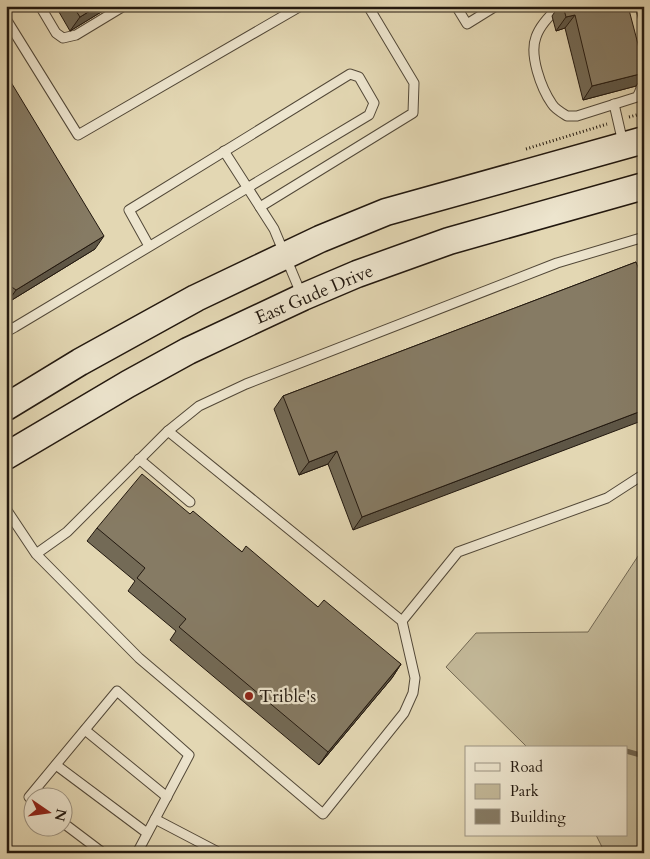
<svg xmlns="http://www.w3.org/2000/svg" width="650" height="859" font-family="Cardo,serif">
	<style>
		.green { fill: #c2b797; stroke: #726853 }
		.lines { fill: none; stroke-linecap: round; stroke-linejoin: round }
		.stream { stroke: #6e6450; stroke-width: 5 }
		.service-casing { stroke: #524838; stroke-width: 11 }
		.secondary-casing { stroke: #22180f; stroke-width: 29 }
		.path { stroke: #22180f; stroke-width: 3; stroke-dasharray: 1 2.5; stroke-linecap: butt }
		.service { stroke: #ede5ce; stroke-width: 9 }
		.secondary { stroke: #ede5ce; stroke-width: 26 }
		.wall { fill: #736a56; stroke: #22180f }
		.shaded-wall { fill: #5e5646; stroke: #22180f }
		.building { fill: #867b64; stroke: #22180f }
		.poi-dot { fill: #8f2418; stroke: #ede5ce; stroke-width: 2 }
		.labels { text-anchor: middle; stroke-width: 4.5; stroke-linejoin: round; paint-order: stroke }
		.street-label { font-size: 18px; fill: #22180f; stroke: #ede5ce }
		.poi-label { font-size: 18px; fill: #22180f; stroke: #ede5ce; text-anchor: start }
	</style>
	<rect width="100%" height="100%" fill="#e3d7b3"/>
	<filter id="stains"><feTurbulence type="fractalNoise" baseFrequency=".004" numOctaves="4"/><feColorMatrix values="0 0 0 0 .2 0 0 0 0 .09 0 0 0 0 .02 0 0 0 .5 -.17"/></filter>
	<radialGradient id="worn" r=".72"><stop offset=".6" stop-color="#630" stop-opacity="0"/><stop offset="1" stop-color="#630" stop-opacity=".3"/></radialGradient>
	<polygon class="green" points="644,547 644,853 605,853 596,835 626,835 626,748 528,748 446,667 476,633 588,632"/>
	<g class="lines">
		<polyline class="stream" points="626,751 644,756"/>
		<defs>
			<g id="service">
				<polyline points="40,6 56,33 63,38 76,35 124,6"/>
				<polyline points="456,6 467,24 496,6"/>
				<path d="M560,6C551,14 540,25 536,37C529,55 541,88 552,104C555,109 562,113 567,116H577L637,97C644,86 642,78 639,67"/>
				<polyline points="6,19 78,135 299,7"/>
				<polyline points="614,104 623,143"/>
				<polyline points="224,151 274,229 302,296"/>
				<polyline points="260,207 413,113 414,83 368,6"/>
				<polyline points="6,332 15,327 369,115 374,103 359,77 350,74 129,210 149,246"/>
				<polyline points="168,431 199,406 246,384 557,263 644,237"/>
				<polyline points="139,459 190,502"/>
				<polyline points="6,509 36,554 139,658 323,814 404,713 413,693 415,678 402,621 168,431 67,532 36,554"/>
				<polyline points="402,621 458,552 607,498 644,474"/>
				<polyline points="85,730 167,797"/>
				<polyline points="56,765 147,833"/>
				<polyline points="32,800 29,797 117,691 189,755 137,853"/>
				<polyline points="155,819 220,853"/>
				<polyline points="62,822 103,853"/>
			</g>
			<g id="secondary">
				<polyline points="6,407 80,362 196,298 320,239 386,212 644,140"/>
				<polyline points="6,456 128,384 188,351 303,297 357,274 449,241 644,186"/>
			</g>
		</defs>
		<use href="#service" class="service-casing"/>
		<use href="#secondary" class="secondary-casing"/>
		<g class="path">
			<polyline points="629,117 644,113"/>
			<polyline points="526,149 607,124"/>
		</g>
		<use href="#service" class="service"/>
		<use href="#secondary" class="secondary"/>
	</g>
	<g class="wall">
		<polygon points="63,6 111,6 70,31 59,12"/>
		<polygon points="559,6 628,6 636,86 583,100 565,28 556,31 552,16"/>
		<polygon points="635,6 644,6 644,40"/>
		<polygon points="6,74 95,249 7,303 6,303"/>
		<polygon points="636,262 353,530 328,464 299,475 274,409 283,396"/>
		<polygon points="190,514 318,607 401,664 392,678 319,765 170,640 176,631 128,591 135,581 87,541 97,528"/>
	</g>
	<g class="shaded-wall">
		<polygon points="98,6 111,6 70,31 80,17"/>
		<polygon points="575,15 565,28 556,31 566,17"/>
		<polygon points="644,73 644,75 636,86 583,100 592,86"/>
		<polygon points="104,236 95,249 7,303 16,290"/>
		<polygon points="644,410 644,420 353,530 362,517"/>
		<polygon points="337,451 328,464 299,475 309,462"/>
		<polygon points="401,664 392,678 319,765 328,752"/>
	</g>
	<g class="building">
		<polygon points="73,6 98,6 80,17"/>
		<polygon points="563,6 628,6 644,67 644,73 592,86 575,15 566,17"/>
		<polygon points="6,74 104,236 16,290 6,283"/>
		<polygon points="636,262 644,282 644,410 362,517 337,451 309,462 283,396"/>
		<polygon points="142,474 190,514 193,511 242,552 246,546 318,607 324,600 401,664 328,752 179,627 186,619 137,578 145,568 97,528"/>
	</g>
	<circle class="poi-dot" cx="249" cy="696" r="5"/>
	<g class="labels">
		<g class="street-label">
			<text transform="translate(314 294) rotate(-23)" y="6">East Gude Drive</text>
		</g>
		<g class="poi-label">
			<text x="259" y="702">Trible's</text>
		</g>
	</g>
	<rect width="650" height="859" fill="none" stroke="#e3d7b3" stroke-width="25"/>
	<rect x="8" y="8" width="635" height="844" fill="none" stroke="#22180f" stroke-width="2.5"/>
	<rect x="12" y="12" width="625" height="834" fill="none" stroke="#22180f"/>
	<rect x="465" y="746" width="162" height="90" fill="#ede5ce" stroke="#9c9382"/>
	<rect x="475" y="763" width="25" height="8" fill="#ede5ce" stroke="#9c9382"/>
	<text x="510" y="772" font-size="15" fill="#22180f">Road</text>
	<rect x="475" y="784" width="25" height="15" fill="#c2b797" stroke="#9c9382"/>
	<text x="510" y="796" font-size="15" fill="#22180f">Park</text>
	<rect x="475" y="809" width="25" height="15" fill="#867b64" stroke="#9c9382"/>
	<text x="510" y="822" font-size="15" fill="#22180f">Building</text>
	<g transform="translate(48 812) rotate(103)"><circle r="24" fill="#ede5ce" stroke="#9c9382"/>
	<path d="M0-4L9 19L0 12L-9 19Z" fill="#8f2418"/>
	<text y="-8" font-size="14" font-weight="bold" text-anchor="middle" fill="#22180f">N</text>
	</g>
	<rect width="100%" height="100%" filter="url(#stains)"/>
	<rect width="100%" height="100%" fill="url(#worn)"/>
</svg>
